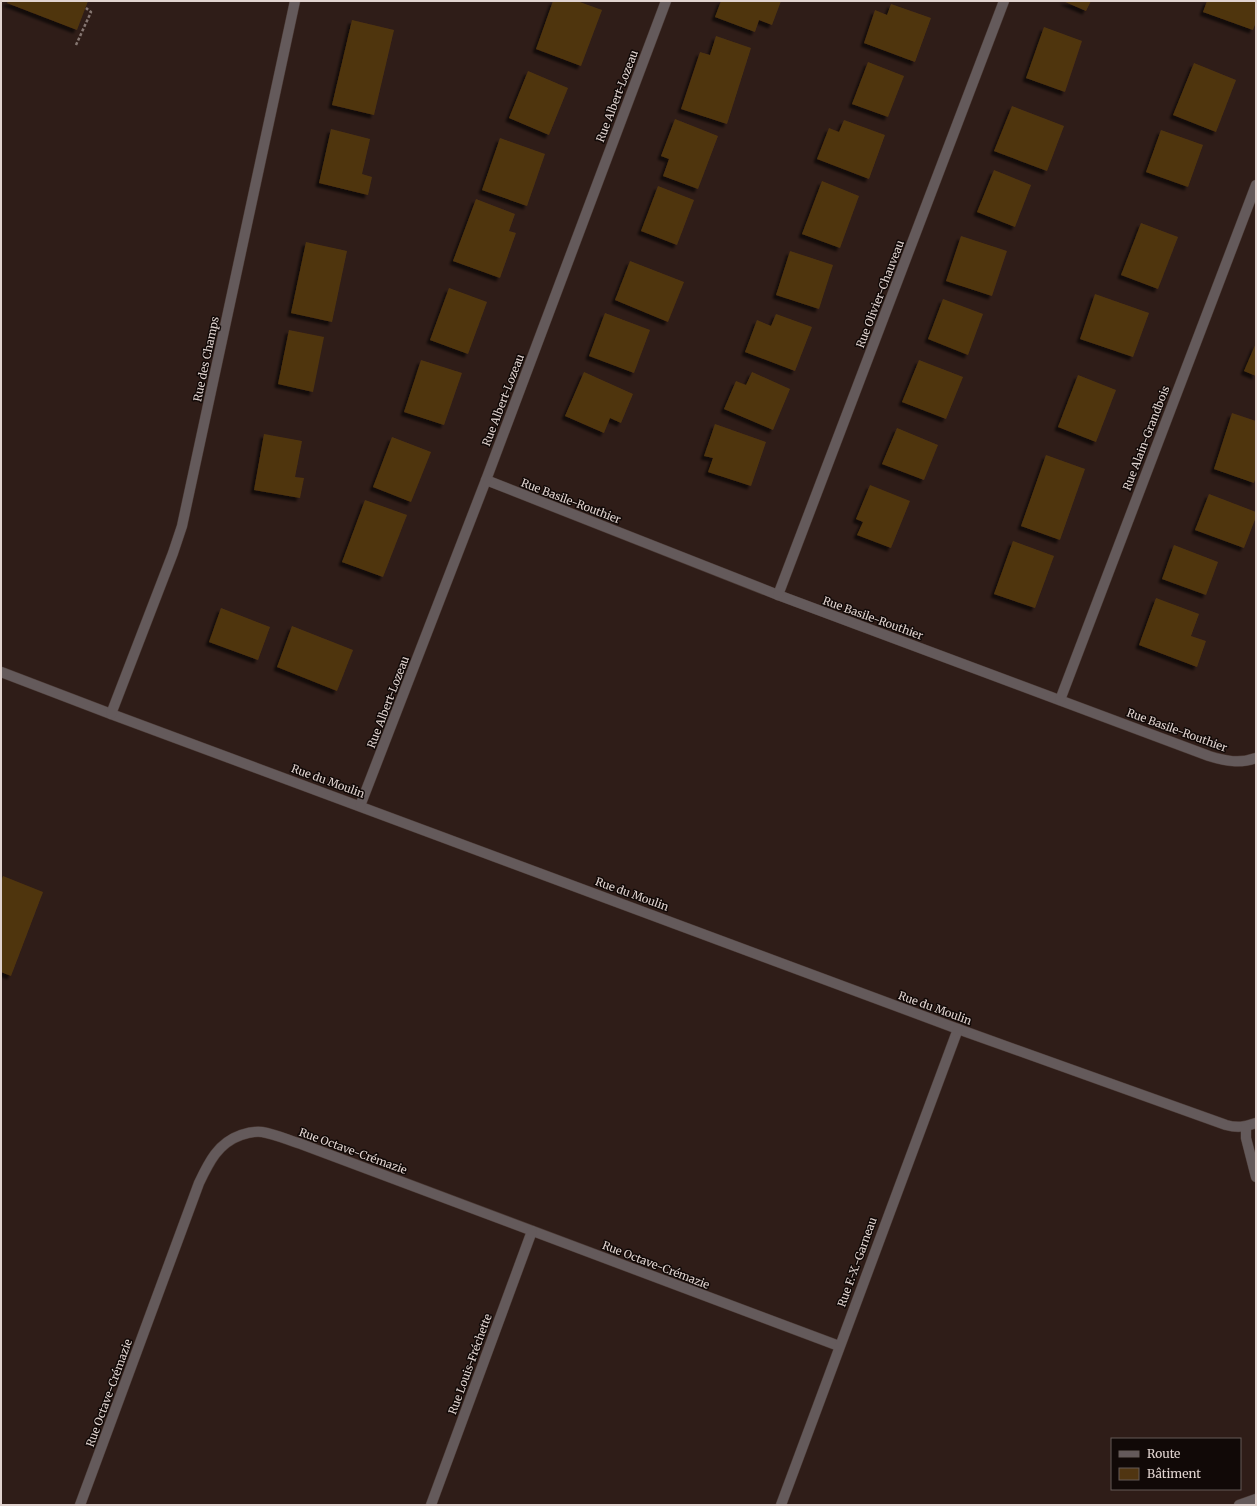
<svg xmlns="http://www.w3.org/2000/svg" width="1257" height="1506" font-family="Merriweather,serif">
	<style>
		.building { fill: #503511; filter: url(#shadow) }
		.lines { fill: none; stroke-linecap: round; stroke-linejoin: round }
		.minor-casing { stroke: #4b3a35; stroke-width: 11 }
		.path { stroke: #857671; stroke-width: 2.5; stroke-dasharray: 3 2; stroke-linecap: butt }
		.minor { stroke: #645a5b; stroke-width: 10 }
		.labels { text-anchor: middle; stroke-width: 3; stroke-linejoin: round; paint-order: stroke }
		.street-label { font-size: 11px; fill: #e1d4d0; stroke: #110907 }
	</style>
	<defs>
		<filter id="shadow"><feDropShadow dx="-3.5" dy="3.5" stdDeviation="1" flood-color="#0009"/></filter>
	</defs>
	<rect width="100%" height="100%" fill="#2f1d18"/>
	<g class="building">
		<polygon points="8,1 88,1 77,30 7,3"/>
		<polygon points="553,1 577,1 602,10 581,66 536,49"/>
		<polygon points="721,1 781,1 772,25 759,20 755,32 715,17"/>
		<polygon points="1063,1 1091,1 1086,11"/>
		<polygon points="1207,1 1256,1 1256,22 1253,30 1203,12"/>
		<polygon points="891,4 931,18 915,62 864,43 875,10 887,15"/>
		<polygon points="352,20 394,30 374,115 332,105"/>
		<polygon points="1044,27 1082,41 1065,92 1026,78"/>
		<polygon points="716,36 751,48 727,124 681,109 700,52 710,55"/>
		<polygon points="868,62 904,76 888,117 852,104"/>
		<polygon points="1194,63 1236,80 1216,132 1173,115"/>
		<polygon points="528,71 568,88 549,135 509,118"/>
		<polygon points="1012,106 1064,126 1047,171 994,151"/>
		<polygon points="675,119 718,136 698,189 663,176 669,159 661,156"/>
		<polygon points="844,120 885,135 869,179 817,159 829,128 839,132"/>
		<polygon points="331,129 370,139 362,174 372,177 368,195 319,183"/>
		<polygon points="1161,130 1203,145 1188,187 1146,172"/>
		<polygon points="500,138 545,154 527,206 482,190"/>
		<polygon points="994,170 1031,185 1015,227 977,212"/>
		<polygon points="822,181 859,196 840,248 802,234"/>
		<polygon points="658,186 694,200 677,245 641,231"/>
		<polygon points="476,199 515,214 509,231 516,233 500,278 453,261"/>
		<polygon points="1141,223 1178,237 1158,289 1121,275"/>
		<polygon points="961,236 1007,251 992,296 946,281"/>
		<polygon points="306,242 347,251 332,322 291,313"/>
		<polygon points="790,251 833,265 819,309 776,295"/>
		<polygon points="630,261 684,282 668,322 615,300"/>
		<polygon points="449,288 487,302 468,354 430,340"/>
		<polygon points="1095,294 1149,313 1133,357 1080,339"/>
		<polygon points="943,299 983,314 968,355 928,339"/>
		<polygon points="605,313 650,330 634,373 589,356"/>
		<polygon points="776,314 812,327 795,371 745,352 757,320 771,326"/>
		<polygon points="289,330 324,337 313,392 278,384"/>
		<polygon points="1256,343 1256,376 1244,371"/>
		<polygon points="421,360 462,373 444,425 404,412"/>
		<polygon points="919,360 963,377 946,419 902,402"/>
		<polygon points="584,372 633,394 621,423 610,418 604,433 565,416"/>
		<polygon points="752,372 790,389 773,430 724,409 736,381 746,385"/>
		<polygon points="1078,375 1116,390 1096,442 1058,427"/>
		<polygon points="1232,413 1256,421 1256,477 1254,483 1214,469"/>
		<polygon points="715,424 766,442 751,486 708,472 713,458 704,456"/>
		<polygon points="897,428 938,445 924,480 882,464"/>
		<polygon points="264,434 302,441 295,477 304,478 300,498 254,490"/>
		<polygon points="392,437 431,452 411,502 373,487"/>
		<polygon points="1046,455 1085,469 1060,540 1021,526"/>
		<polygon points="870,485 910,501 891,548 857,535 863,522 856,519"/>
		<polygon points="1209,494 1256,512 1256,517 1244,548 1195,530"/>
		<polygon points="365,500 407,515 383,577 342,562"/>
		<polygon points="1013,541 1054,556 1035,608 994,594"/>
		<polygon points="1174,545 1218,562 1206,595 1162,579"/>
		<polygon points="1156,598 1199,614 1191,636 1206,641 1197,667 1139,645"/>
		<polygon points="221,608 270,627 258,660 209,642"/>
		<polygon points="292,626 353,650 337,691 277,667"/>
		<polygon points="3,876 43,892 11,976 1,972 1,881"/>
	</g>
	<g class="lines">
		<defs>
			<g id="minor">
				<path d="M486,480L778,595L1209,756C1225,761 1240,764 1256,758"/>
				<polyline points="778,595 1004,1"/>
				<path d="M1,672L111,714L958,1029L1226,1125C1237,1128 1245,1127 1256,1123"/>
				<polyline points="1060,700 1256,185"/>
				<polyline points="111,714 173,553 182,526 295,1"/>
				<polyline points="360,806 486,480 666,1"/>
				<polyline points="1246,1127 1246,1138 1256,1177"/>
				<path d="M80,1505L199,1183C209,1162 218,1143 241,1135C247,1133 255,1131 262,1132C275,1134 288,1140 301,1144L839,1346"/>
				<polyline points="431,1505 532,1231"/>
				<polyline points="781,1505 958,1029"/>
				<polyline points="1239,1505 1256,1499"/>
			</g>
		</defs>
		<use href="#minor" class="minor-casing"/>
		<polyline class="path" points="76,45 91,12 86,8"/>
		<use href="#minor" class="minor"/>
	</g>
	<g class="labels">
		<g class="street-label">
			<text transform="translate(617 96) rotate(-69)" y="4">Rue Albert-Lozeau</text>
			<text transform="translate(880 294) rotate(-69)" y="4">Rue Olivier-Chauveau</text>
			<text transform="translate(206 359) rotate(-78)" y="4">Rue des Champs</text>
			<text transform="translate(503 400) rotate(-69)" y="4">Rue Albert-Lozeau</text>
			<text transform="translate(1146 438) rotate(-69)" y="4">Rue Alain-Grandbois</text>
			<text transform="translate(571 501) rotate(21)" y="4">Rue Basile-Routhier</text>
			<text transform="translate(873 618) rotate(20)" y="4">Rue Basile-Routhier</text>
			<text transform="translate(388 702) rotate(-69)" y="4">Rue Albert-Lozeau</text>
			<text transform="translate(1177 730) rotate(20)" y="4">Rue Basile-Routhier</text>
			<text transform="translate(328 781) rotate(20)" y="4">Rue du Moulin</text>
			<text transform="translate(632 894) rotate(20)" y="4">Rue du Moulin</text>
			<text transform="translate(935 1008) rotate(20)" y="4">Rue du Moulin</text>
			<text transform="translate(353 1151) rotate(20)" y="4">Rue Octave-Crémazie</text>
			<text transform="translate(857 1262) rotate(-70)" y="4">Rue F.-X.-Garneau</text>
			<text transform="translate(656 1265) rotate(21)" y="4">Rue Octave-Crémazie</text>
			<text transform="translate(470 1364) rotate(-70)" y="4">Rue Louis-Fréchette</text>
			<text transform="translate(109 1393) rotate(-70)" y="4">Rue Octave-Crémazie</text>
		</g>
	</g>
	<rect width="1257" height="1506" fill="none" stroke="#e1d4d0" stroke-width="4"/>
	<rect x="1111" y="1438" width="130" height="52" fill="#110907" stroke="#645a57"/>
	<rect x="1119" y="1451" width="20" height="6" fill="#645a5b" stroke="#645a57"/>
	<text x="1147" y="1458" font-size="12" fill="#e1d4d0">Route</text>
	<rect x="1119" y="1468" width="20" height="12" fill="#503511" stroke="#645a57"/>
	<text x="1147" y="1478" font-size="12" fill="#e1d4d0">Bâtiment</text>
</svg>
